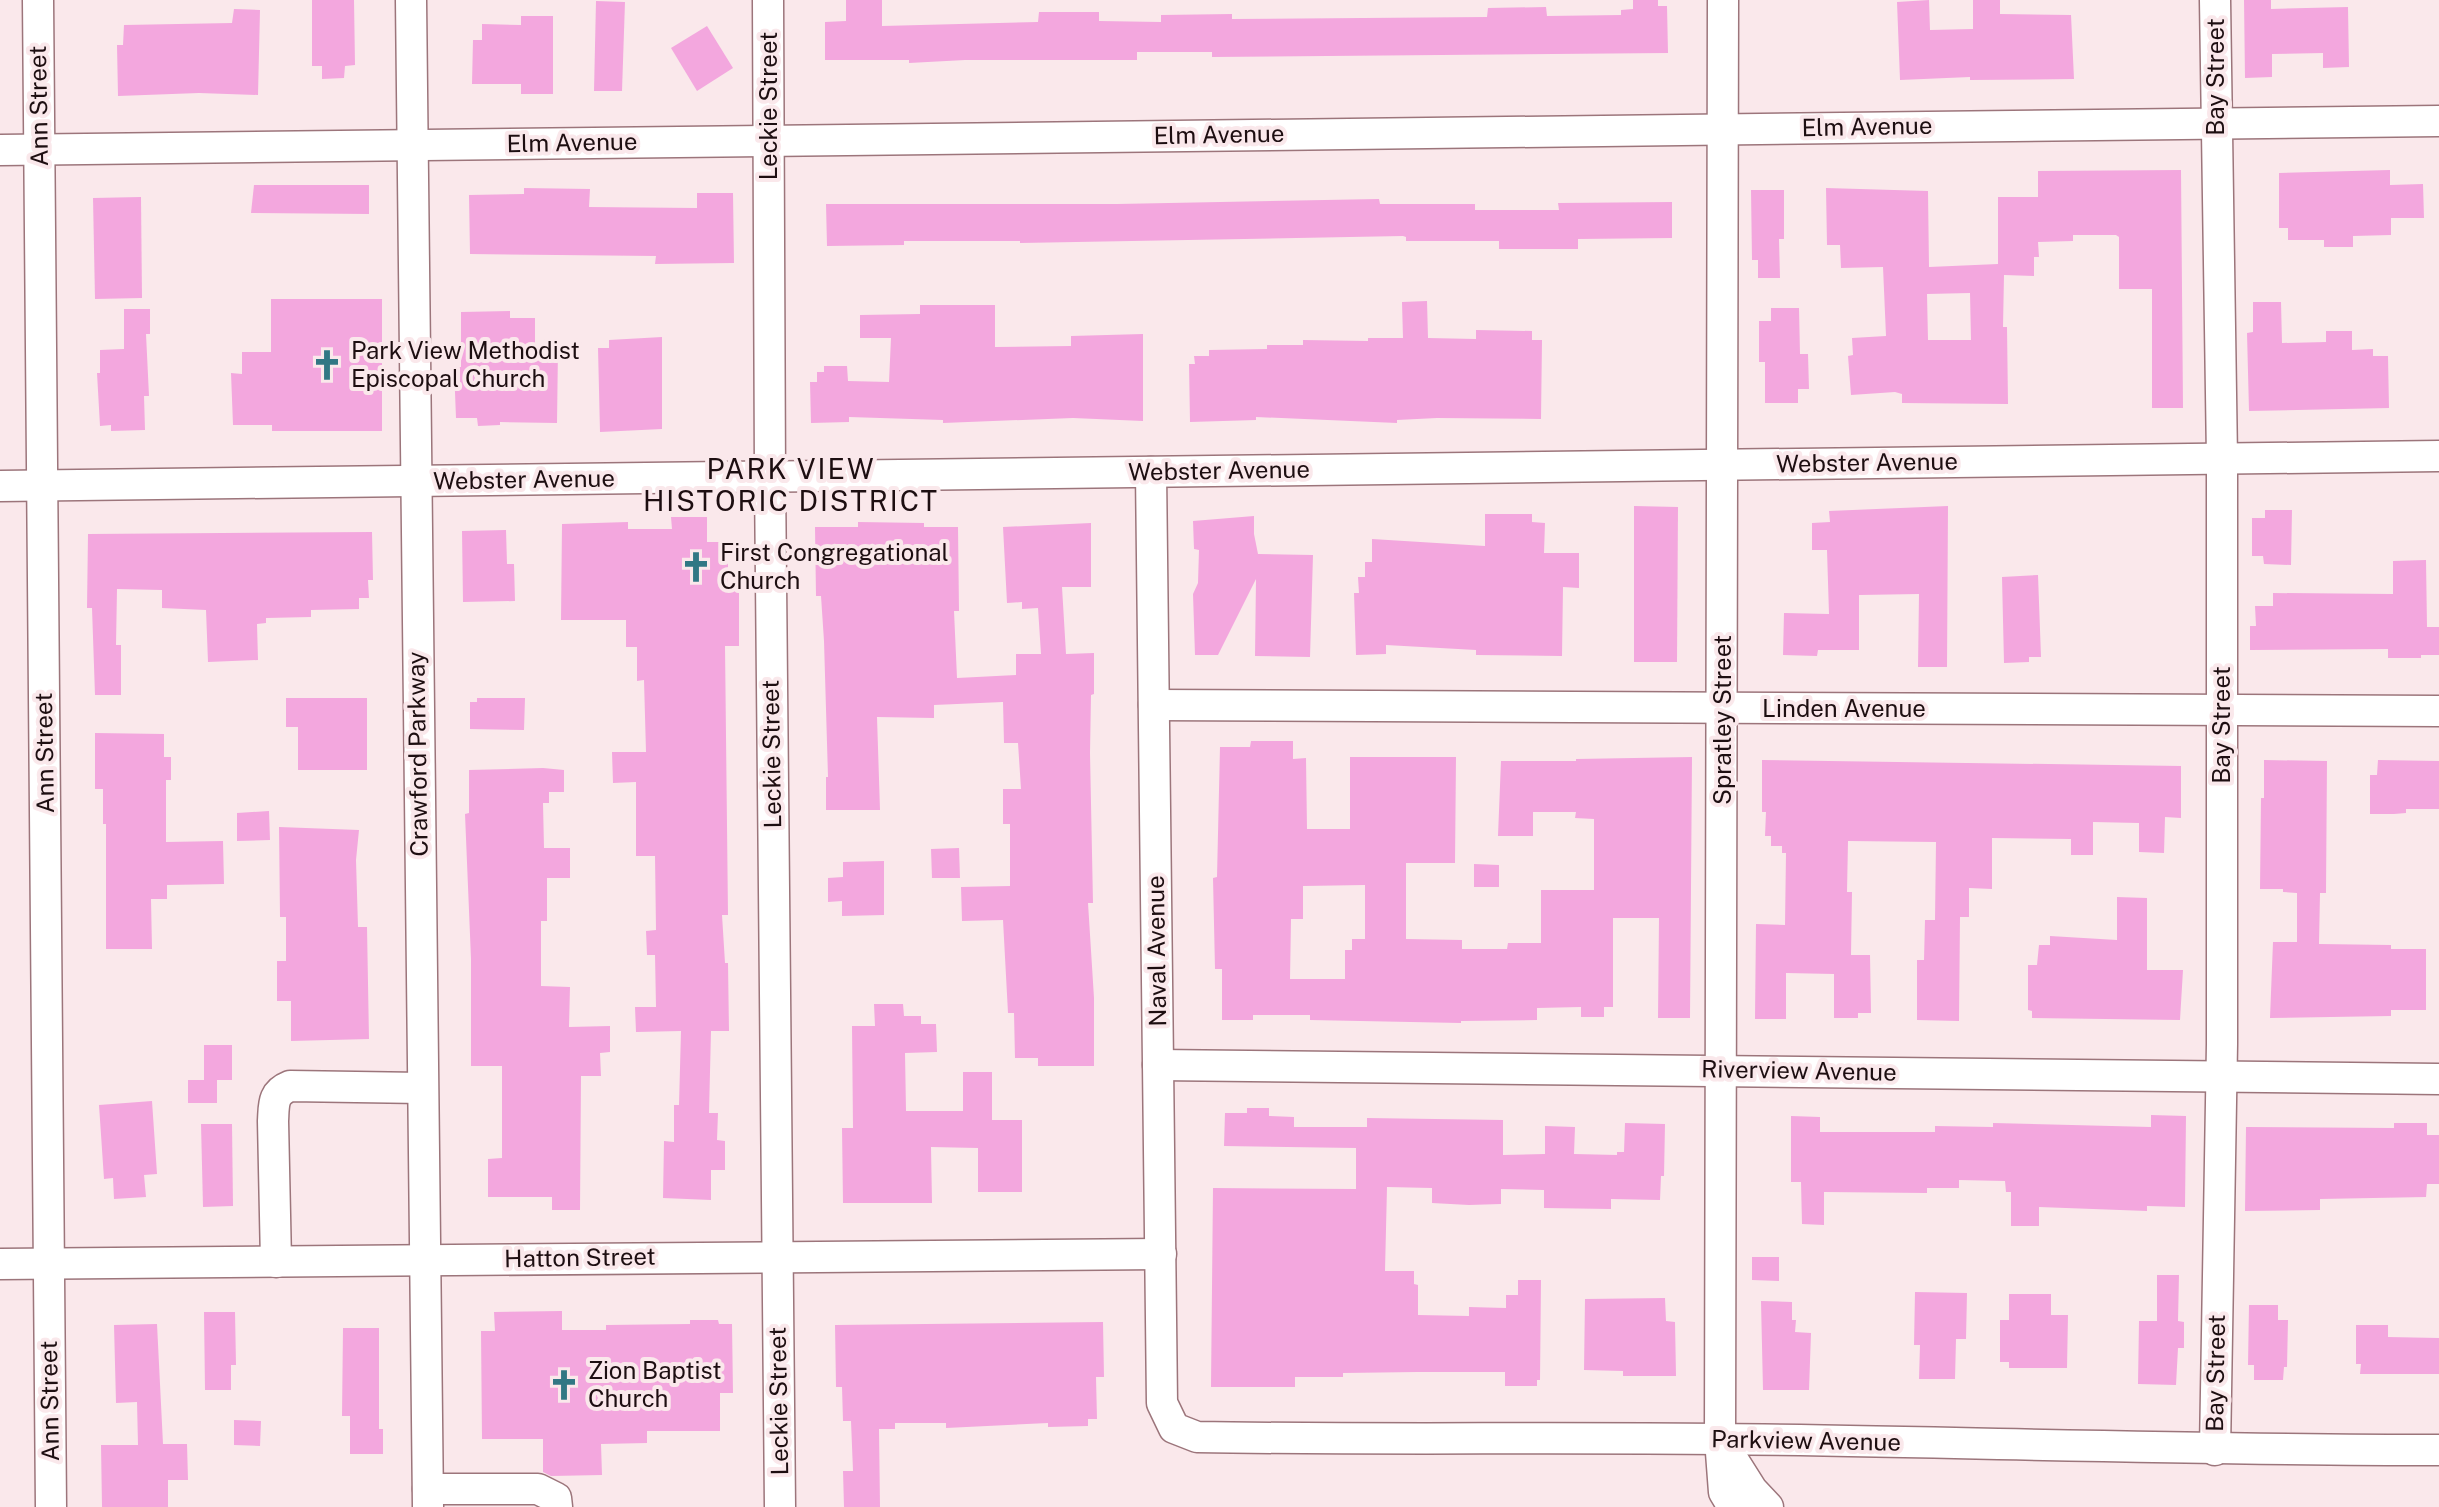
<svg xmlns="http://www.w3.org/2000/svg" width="2439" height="1507" font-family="'Public Sans',sans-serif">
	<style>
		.building { fill: #f3a7de; fill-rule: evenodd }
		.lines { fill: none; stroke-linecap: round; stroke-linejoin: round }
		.minor-casing { stroke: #9c757b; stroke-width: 33 }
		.minor { stroke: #fff; stroke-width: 30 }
		.labels { text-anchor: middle; stroke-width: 8; stroke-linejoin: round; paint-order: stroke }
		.street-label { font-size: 24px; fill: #1d0e11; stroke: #fae8eb }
		.poi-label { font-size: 24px; fill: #1d0e11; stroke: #fae8eb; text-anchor: start }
		.quarter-label { font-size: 28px; letter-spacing: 2px; fill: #1d0e11; stroke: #fae8eb }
	</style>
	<rect width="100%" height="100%" fill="#fae8eb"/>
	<g class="building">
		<polygon points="312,0 354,0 355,65 345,66 344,78 322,79 322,66 312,66"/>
		<polygon points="846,0 882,0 882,26 1038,22 1039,12 1099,12 1099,21 1161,22 1161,15 1232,14 1232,19 1487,17 1488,8 1546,7 1547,16 1621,15 1621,10 1633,9 1633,0 1658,0 1658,6 1667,6 1668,53 1212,57 1212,52 1137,52 1137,60 965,60 909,63 909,60 825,60 825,22 846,21"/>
		<polygon points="1929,0 1930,30 1973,29 1973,0 2000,0 2000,14 2071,15 2074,79 1970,80 1970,77 1900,80 1897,2"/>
		<polygon points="2244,0 2271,0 2271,9 2348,7 2349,67 2323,68 2323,53 2272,54 2272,77 2245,78"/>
		<polygon points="596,1 625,2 622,91 594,91"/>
		<polygon points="234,9 260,10 258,95 199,93 118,96 117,45 123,45 124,25 232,23"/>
		<polygon points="521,16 553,16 553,94 521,94 521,84 472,84 473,40 482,40 482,24 521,25"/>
		<polygon points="707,26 733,68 697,91 671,48"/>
		<path d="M2181,170L2183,408H2152V289H2119V237L2116,235H2073V241L2038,242L2039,257H2034V276L2004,275L2003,327H2007L2008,404L1902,403V394L1895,392L1851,395L1848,356L1853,355L1852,338L1886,336L1883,267L1841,268L1840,245H1827L1826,188L1928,191L1929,267L1998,264V197H2038V171ZM1970,293L1971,340H1928L1927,294Z"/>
		<polygon points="2390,170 2390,185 2423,184 2424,218 2391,218 2391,235 2353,236 2353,247 2324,247 2324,240 2288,240 2288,228 2279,228 2279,173"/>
		<polygon points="254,185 369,185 369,214 251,213"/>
		<polygon points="524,188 590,189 589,207 697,208 697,193 733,193 734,263 655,264 656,256 470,254 469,195 524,194"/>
		<polygon points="1751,190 1784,190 1784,239 1779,239 1780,278 1758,278 1758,260 1752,260"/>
		<polygon points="141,197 142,298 95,299 93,198"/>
		<polygon points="1379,199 1380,204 1475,204 1475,210 1559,210 1558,203 1672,202 1672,238 1578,239 1578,249 1499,249 1499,241 1406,241 1406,237 1403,236 1020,243 1020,241 904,241 904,245 827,246 826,204 1117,204"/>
		<polygon points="271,299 382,299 382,431 272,431 272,425 233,425 231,373 242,374 242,352 271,352"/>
		<polygon points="1427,301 1428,338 1476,339 1476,330 1532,331 1532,340 1542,340 1541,419 1437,418 1397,420 1397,423 1256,417 1256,420 1190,422 1189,364 1195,364 1194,356 1209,356 1209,350 1267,349 1267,345 1303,345 1303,340 1368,341 1368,338 1403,338 1402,302"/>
		<polygon points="2253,302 2281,302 2282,343 2326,342 2326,331 2352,331 2352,350 2373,349 2373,356 2388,356 2389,408 2249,411 2247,333 2253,332"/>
		<polygon points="920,305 995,305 995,347 1071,346 1071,336 1143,334 1143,421 1073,418 943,423 943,420 849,417 849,422 811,423 810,382 817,382 817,372 824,372 824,366 847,366 848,381 889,382 891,338 860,338 860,315 920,314"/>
		<polygon points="1771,308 1799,308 1800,354 1808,354 1809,389 1798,389 1798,403 1765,403 1765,362 1759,362 1759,321 1771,321"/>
		<polygon points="124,309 150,309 150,334 146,334 149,396 144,396 145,430 111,431 111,425 100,426 97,373 100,373 100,350 124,349"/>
		<polygon points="510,311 510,318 535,318 535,348 558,348 557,423 500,422 500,425 478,426 477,418 456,418 454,367 461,367 461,312"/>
		<polygon points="662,337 662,429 600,432 598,348 609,348 609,340"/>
		<polygon points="1634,506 1678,507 1677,662 1634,662"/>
		<polygon points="1948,506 1947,667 1918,667 1919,594 1859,595 1859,650 1818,650 1817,656 1783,655 1784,613 1829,614 1827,550 1812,550 1812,523 1830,522 1829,511"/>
		<polygon points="2265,510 2292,510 2291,565 2264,564 2263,556 2252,556 2252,518 2265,518"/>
		<polygon points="1485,514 1532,514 1532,522 1545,523 1544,553 1579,553 1579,588 1563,587 1562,656 1476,655 1476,650 1386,645 1386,654 1356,655 1354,593 1359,593 1358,577 1365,577 1365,562 1372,562 1372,539 1485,546"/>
		<polygon points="1254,516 1254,534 1258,554 1313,555 1310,657 1255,656 1256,579 1218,655 1195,655 1193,594 1198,583 1199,550 1194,549 1193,521"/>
		<polygon points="671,517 707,517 707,542 728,542 728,586 739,586 739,646 725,646 728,915 722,915 725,963 728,963 729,1031 711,1031 709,1113 718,1113 717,1140 725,1141 725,1170 711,1170 711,1200 663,1198 664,1141 674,1142 674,1105 679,1105 681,1031 636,1032 635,1007 656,1007 655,955 647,955 646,931 656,930 655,856 636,856 636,782 613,783 612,752 646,752 644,680 637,681 637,647 626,647 626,620 561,620 562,524 628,522 628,529 672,529"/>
		<polygon points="858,522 924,523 924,527 958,527 959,611 954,611 957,678 1016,675 1016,654 1041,654 1038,608 1022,609 1022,602 1007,603 1003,527 1091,523 1091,587 1062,587 1066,654 1094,653 1094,694 1091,695 1090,753 1093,903 1088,903 1094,998 1094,1066 1038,1066 1038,1058 1015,1058 1014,1013 1008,1013 1003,920 962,921 961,887 1010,886 1010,824 1003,824 1003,789 1021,789 1018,743 1004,743 1003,702 934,705 934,718 877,717 880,810 826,810 826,777 828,777 824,641 821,596 816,596 815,527 858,527"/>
		<polygon points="506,530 507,564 514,564 515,601 463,602 462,531"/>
		<polygon points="372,532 373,580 368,580 369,598 359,598 359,609 311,610 311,617 266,618 266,623 257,624 258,660 208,662 206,610 162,608 162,590 117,589 116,645 121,645 121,695 95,695 92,608 87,608 88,534"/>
		<polygon points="2426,560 2427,627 2439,627 2439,655 2421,655 2421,658 2388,658 2388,649 2250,650 2250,626 2256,626 2255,606 2273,606 2273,593 2393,594 2393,561"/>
		<polygon points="2038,575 2041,657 2029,657 2029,662 2004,663 2002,577"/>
		<polygon points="286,698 367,698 367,770 298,770 298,727 286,727"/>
		<polygon points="477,698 525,698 524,730 470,729 470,702 477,702"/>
		<polygon points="95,733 164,734 164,757 171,757 171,780 166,780 166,842 223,841 224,884 167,885 167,899 151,899 152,949 106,949 106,824 103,824 103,789 95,789"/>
		<path d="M1251,741H1293V759L1306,758L1307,829H1350V757H1456L1455,863H1406V939L1462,940V949H1507L1508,943H1541V890H1594V819L1575,818L1576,812H1533V836H1498L1501,761H1576V759L1692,757L1690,1018H1658L1659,918H1613V1007H1604V1017H1581V1007L1537,1008V1020L1461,1021V1023L1310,1020V1015H1253V1020H1222V969H1215L1213,878L1217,877L1220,747H1250ZM1365,885V939H1352V950H1345V979H1290L1291,919H1303V886Z"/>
		<polygon points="1762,760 2181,766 2181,818 2165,817 2164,853 2139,852 2139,823 2093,822 2093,855 2071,855 2071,839 1992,838 1992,889 1969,888 1969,917 1960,917 1959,1021 1917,1020 1917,960 1924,960 1925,920 1935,920 1936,842 1848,841 1847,892 1852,892 1851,955 1870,955 1871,1013 1858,1013 1858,1018 1834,1018 1834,974 1786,973 1786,1019 1755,1019 1756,924 1785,925 1786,853 1782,853 1782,846 1771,846 1771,836 1765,836 1766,812 1762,812"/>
		<polygon points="2264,760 2327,761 2326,893 2320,893 2319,944 2391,945 2391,949 2426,949 2426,1010 2391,1010 2391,1016 2270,1018 2273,942 2297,942 2297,893 2283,892 2283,889 2260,889 2261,798 2264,798"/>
		<polygon points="2378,760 2439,761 2439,809 2406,809 2406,813 2394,814 2370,814 2370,775 2377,775"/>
		<polygon points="543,768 564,770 564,792 549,792 549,803 543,803 544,848 570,848 570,878 547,878 547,921 541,921 541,986 570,987 569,1027 610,1026 610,1052 600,1053 601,1076 581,1076 580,1210 552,1210 552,1197 488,1197 488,1159 502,1158 502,1066 471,1066 471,959 465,814 469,813 469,770"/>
		<polygon points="269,811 270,840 237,841 237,813"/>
		<polygon points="279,827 359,830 356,860 358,927 367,927 369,1039 291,1041 291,1001 277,1001 277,961 286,961 286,917 280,917"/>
		<polygon points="959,848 960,878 932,878 931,849"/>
		<polygon points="884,861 884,915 842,916 842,901 828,902 828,878 843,877 843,862"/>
		<polygon points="1474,864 1499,865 1499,887 1474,887"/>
		<polygon points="2117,897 2147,898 2147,970 2183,970 2180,1020 2032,1018 2032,1011 2028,1010 2028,965 2037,965 2039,945 2050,945 2050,936 2117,940"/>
		<polygon points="874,1004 903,1004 904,1016 921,1016 921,1024 936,1024 937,1052 905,1053 906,1111 963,1111 963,1072 992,1072 992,1120 1022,1120 1022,1192 978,1192 978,1148 931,1147 932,1203 843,1203 842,1128 853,1128 852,1026 875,1026"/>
		<polygon points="204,1045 232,1045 232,1080 217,1080 217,1103 188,1103 188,1080 204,1080"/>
		<polygon points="152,1101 157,1174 144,1175 146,1197 114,1199 113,1178 104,1179 99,1105"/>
		<polygon points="1247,1108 1269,1108 1269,1116 1294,1117 1294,1127 1367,1127 1367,1118 1503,1120 1503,1155 1545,1154 1545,1126 1575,1127 1574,1154 1617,1155 1617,1152 1624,1152 1625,1123 1665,1124 1664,1176 1661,1176 1660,1200 1611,1199 1611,1209 1544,1208 1544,1190 1501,1189 1501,1204 1469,1205 1432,1203 1432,1188 1387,1187 1385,1271 1414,1271 1414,1284 1418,1285 1418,1315 1469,1316 1469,1307 1506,1308 1506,1295 1518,1295 1518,1280 1541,1280 1540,1380 1537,1380 1537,1386 1505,1386 1505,1372 1417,1372 1343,1373 1343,1377 1295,1377 1295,1387 1211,1387 1213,1188 1356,1189 1356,1148 1224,1146 1225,1113 1247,1113"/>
		<polygon points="2151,1115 2186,1116 2185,1207 2147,1206 2147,1211 2039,1207 2039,1226 2011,1226 2011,1192 2006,1192 2005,1181 1959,1180 1959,1188 1927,1188 1927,1193 1824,1192 1824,1225 1802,1224 1801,1182 1791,1182 1791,1116 1820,1117 1820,1132 1935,1132 1935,1126 1993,1127 1993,1123 2151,1127"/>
		<polygon points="2394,1123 2427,1123 2427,1135 2439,1135 2439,1184 2427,1184 2426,1197 2320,1199 2320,1210 2245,1211 2246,1127 2394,1128"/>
		<polygon points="201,1124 232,1124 233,1206 203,1207"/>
		<polygon points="1752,1257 1779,1257 1779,1281 1752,1280"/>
		<polygon points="2157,1275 2179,1275 2178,1321 2184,1322 2184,1348 2178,1348 2176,1385 2138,1384 2139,1321 2157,1321"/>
		<polygon points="1915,1292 1967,1293 1966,1339 1956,1339 1955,1379 1919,1379 1920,1345 1914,1345"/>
		<polygon points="2009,1294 2051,1294 2051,1315 2068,1315 2067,1368 2009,1368 2009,1362 2000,1362 2000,1320 2009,1320"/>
		<polygon points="1665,1298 1666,1321 1675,1322 1676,1376 1623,1376 1623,1371 1584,1370 1585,1299"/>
		<polygon points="1761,1301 1792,1302 1792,1320 1796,1320 1795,1332 1811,1333 1809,1390 1763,1390"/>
		<polygon points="2249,1305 2278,1305 2278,1320 2288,1320 2287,1367 2284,1367 2283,1380 2254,1380 2254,1365 2248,1365"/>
		<polygon points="562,1311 562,1330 606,1330 606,1325 690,1324 690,1320 718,1320 719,1324 732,1324 733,1393 720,1393 720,1431 647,1431 647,1443 601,1444 602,1475 551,1476 543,1472 543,1439 482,1439 481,1331 495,1331 494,1312"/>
		<polygon points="204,1312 235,1312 236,1365 231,1365 231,1390 205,1390"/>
		<polygon points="1103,1322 1104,1377 1096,1377 1097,1419 1088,1419 1088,1426 1048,1427 1048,1423 946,1428 946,1423 895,1423 895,1429 879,1429 880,1507 844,1507 843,1471 853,1471 851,1421 843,1421 842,1387 836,1387 835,1325"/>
		<polygon points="157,1324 163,1444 187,1444 188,1480 168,1480 168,1507 102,1507 101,1445 138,1445 137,1402 116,1403 114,1325"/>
		<polygon points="2356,1325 2388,1325 2388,1337 2439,1338 2439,1374 2360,1374 2361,1364 2356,1364"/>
		<polygon points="343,1328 379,1328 379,1429 383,1429 383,1454 350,1454 350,1416 342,1416"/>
		<polygon points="234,1420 261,1421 260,1446 234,1445"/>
	</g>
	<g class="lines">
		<defs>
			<g id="minor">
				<polyline points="38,0 51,1507"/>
				<polyline points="411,0 428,1507"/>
				<polyline points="768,0 770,478 780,1507"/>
				<polyline points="1723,0 1720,1439 1724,1492 1733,1507"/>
				<polyline points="0,150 2439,121"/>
				<path d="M1151,472L1162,1403L1174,1428L1197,1437C1372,1440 1546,1437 1721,1439C1961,1442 2200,1450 2439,1450"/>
				<polyline points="0,486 2439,456"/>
				<polyline points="1154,705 2439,711"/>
				<polyline points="1158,1065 2439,1079"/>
				<path d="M276,1262L273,1121C274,1105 272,1093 290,1086L422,1088"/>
				<polyline points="0,1264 1161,1254"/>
				<polyline points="1723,1444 1752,1490 1768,1507"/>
				<polyline points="2215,1450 2222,1044 2222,459 2215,0"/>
				<polyline points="428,1489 538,1489 556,1498 557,1507"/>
			</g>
		</defs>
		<use href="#minor" class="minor-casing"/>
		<use href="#minor" class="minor"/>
	</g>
	<defs>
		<symbol id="church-bare" viewBox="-9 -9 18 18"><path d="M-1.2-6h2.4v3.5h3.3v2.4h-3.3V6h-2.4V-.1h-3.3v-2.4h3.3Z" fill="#317784" stroke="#fae8eb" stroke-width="2.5" paint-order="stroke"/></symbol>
	</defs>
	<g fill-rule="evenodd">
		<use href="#church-bare" x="305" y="343" width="44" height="44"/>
		<use href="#church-bare" x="674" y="545" width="44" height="44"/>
		<use href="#church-bare" x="542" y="1363" width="44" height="44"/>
	</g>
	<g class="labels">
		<g class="street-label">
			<text transform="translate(2216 77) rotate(-90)" y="8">Bay Street</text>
			<text transform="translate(39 106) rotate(-91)" y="8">Ann Street</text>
			<text transform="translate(769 106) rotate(-90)" y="8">Leckie Street</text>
			<text transform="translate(1867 127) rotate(-1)" y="8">Elm Avenue</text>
			<text transform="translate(1219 135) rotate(-1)" y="8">Elm Avenue</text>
			<text transform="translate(572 143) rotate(-1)" y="8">Elm Avenue</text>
			<text transform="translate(1867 463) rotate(-1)" y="8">Webster Avenue</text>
			<text transform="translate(1219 471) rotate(-1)" y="8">Webster Avenue</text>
			<text transform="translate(524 480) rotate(-1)" y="8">Webster Avenue</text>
			<text x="1844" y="717">Linden Avenue</text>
			<text transform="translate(1723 720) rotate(-90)" y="8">Spratley Street</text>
			<text transform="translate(2222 725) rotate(-90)" y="8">Bay Street</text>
			<text transform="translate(45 753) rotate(-91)" y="8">Ann Street</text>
			<text transform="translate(418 754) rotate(-91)" y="8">Crawford Parkway</text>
			<text transform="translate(772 754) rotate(-91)" y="8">Leckie Street</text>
			<text transform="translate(1157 951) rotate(-91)" y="8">Naval Avenue</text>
			<text transform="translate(1799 1071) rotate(1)" y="8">Riverview Avenue</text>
			<text transform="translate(580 1258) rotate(-1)" y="8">Hatton Street</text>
			<text transform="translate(2216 1373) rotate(-89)" y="8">Bay Street</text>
			<text transform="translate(50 1401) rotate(-91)" y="8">Ann Street</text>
			<text transform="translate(779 1401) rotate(-91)" y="8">Leckie Street</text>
			<text transform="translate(1806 1441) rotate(1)" y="8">Parkview Avenue</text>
		</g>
		<g class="poi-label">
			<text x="351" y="359">Park View Methodist<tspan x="351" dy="28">Episcopal Church</tspan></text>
			<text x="720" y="561">First Congregational<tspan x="720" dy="28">Church</tspan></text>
			<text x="588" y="1379">Zion Baptist<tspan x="588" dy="28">Church</tspan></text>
		</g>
		<g class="quarter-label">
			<text x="791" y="479">PARK VIEW<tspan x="791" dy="32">HISTORIC DISTRICT</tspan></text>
		</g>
	</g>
</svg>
